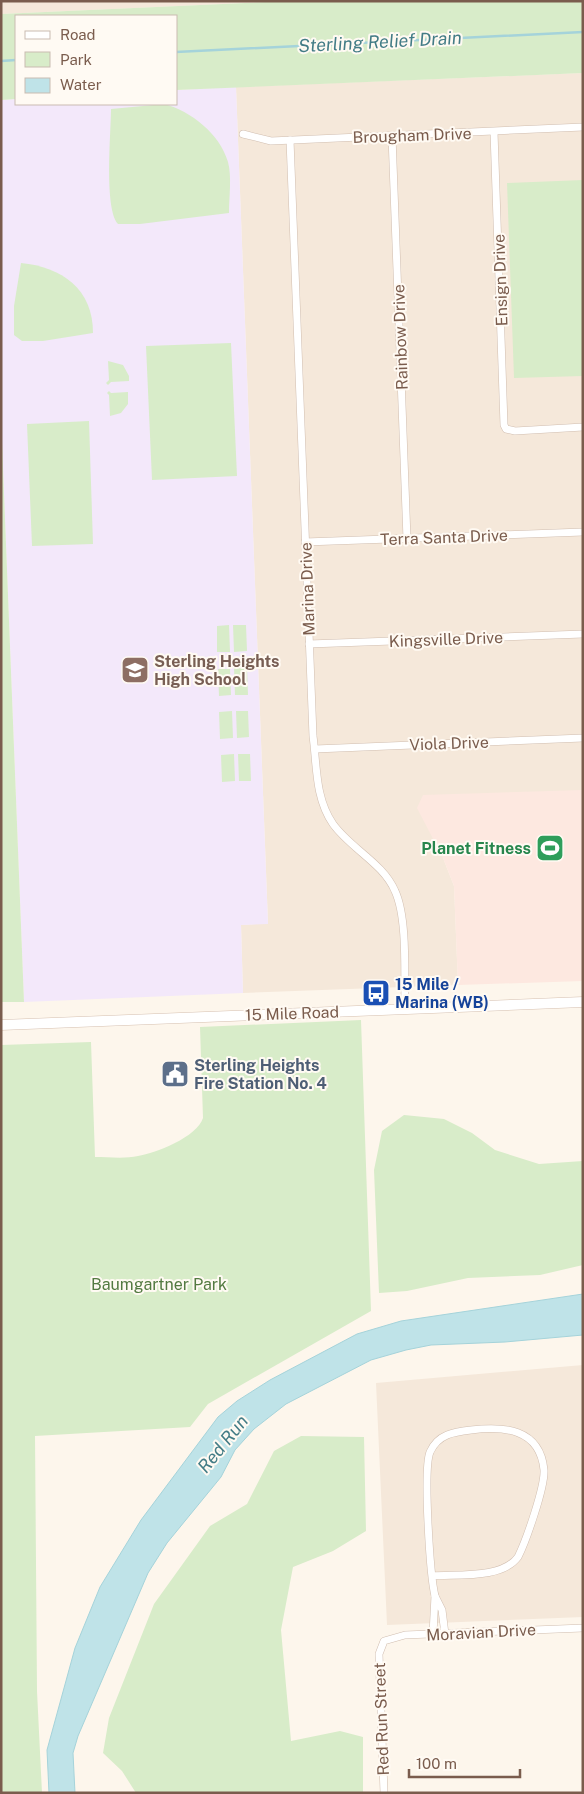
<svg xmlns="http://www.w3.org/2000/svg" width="584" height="1794" font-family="'Public Sans',sans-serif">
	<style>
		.residential { fill: #f5e8da }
		.commercial { fill: #fde8e0 }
		.education { fill: #f3e8fa }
		.green { fill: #d8ecc9 }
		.water { fill: #bfe3e8; stroke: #a5d3da }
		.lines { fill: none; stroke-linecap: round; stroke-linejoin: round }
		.stream { stroke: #a5d3da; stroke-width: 2.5 }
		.street-casing { stroke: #d1beb0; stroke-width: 8 }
		.secondary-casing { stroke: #d6c0b0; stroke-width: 11 }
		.street { stroke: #fff; stroke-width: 7 }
		.secondary { stroke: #fff; stroke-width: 10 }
		.labels { text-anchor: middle; stroke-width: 4; stroke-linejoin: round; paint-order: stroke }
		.street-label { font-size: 16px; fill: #7a5c4d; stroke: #fffaf3 }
		.education-label { font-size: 16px; font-weight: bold; fill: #785e54; stroke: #fffaf3; text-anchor: start }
		.leisure-label { font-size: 16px; font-weight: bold; fill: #27864d; stroke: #fffaf3; text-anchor: end }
		.transit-label { font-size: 16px; font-weight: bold; fill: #164399; stroke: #fffaf3; text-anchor: start }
		.service-label { font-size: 16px; font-weight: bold; fill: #4e5e75; stroke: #fffaf3; text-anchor: start }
		.park-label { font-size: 16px; fill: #537a41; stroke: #fffaf3 }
		.water-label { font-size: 18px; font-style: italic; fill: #437c86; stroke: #fffaf3 }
	</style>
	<rect width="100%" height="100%" fill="#fdf6ec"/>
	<g class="residential">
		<polygon points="1,1 289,1 1,14"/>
		<polygon points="583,73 583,790 443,858 454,886 458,985 243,993 241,925 268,923 236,87"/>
		<polygon points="583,1365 583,1617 387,1625 376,1383"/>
	</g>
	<polygon class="commercial" points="583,790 583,981 458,985 454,886 443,858 417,808 423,795"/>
	<polygon class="education" points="236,87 268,924 241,925 243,993 24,1002 1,417 1,100 16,99 16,104 176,104 176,90"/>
	<g class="green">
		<polygon points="289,1 583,1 583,73 176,90 176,16 16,16 16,99 1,100 1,14"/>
		<path d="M164,104C191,111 220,134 228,162C232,177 229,197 229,213L140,224H118C104,208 111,133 111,109Z"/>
		<polygon points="583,180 583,376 514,378 507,183"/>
		<path d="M21,263C62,267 93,289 93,333L43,341H22L14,335V306Z"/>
		<polygon points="231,343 237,476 152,480 146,346"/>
		<polygon points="108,361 123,365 129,376 129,381 111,382 108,385 106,383 109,380"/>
		<polygon points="109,391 111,393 128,392 128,404 121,413 110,416 109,395 107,393"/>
		<polygon points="1,417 24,1002 1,1002"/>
		<polygon points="89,421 93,544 32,546 27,424"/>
		<polygon points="229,625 230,652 217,652 217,626"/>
		<polygon points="233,625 246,625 247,651 234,652"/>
		<polygon points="234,668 247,668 248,695 235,695"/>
		<polygon points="218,669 230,669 231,695 219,696"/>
		<polygon points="232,711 233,738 220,739 219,712"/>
		<polygon points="236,711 248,711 249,737 237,738"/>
		<polygon points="234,754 235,781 222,782 221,755"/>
		<polygon points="238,754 250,754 251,781 239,781"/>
		<path d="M361,1020L371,1311L208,1404L190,1427L35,1436L37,1691L42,1793H1V1045L91,1042L95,1157C108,1157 125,1159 138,1156C156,1153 197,1137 203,1118L200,1027Z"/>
		<polygon points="404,1115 444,1119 472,1133 495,1150 539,1164 583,1161 583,1265 540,1275 468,1278 407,1291 379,1293 374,1170 382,1131"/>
		<polygon points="301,1436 364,1437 366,1531 333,1551 293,1567 281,1630 291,1741 340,1731 363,1737 363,1793 136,1793 122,1771 103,1753 109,1718 154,1604 210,1526 247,1504 274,1451"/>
	</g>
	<polygon class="water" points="583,1294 583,1335 505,1342 431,1345 406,1350 371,1360 286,1404 254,1429 235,1450 221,1477 167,1543 148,1573 78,1736 73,1753 75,1793 49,1793 47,1750 75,1648 100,1587 141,1520 218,1417 237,1401 270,1380 357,1334 401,1321"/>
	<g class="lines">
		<g class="stream">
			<polyline points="176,52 583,32"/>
			<polyline points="1,61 16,60"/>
		</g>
		<defs>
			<g id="street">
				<polyline points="494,132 504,425 506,429 515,431 583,427"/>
				<polyline points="243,134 271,141 583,127"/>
				<polyline points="392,136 407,539"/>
				<path d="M290,140L313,736C317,766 315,798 333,824C351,849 383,863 395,891C408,919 404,977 405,1009"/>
				<polyline points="305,542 583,532"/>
				<polyline points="309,644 583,634"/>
				<polyline points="315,749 583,738"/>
				<path d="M432,1576C458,1574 502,1579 518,1557C526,1541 545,1487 544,1470C540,1428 503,1426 471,1430C454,1432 438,1434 430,1452C423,1470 430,1575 435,1596"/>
				<polyline points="433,1634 435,1596 442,1610 445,1634"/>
				<polyline points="384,1793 379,1654 384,1641 405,1635 583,1628"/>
			</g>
			<polyline id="secondary" points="1,1025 583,1002"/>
		</defs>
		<use href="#street" class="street-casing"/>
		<use href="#secondary" class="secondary-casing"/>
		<use href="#street" class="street"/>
		<use href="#secondary" class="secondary"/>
	</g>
	<defs>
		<symbol id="school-square" viewBox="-11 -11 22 22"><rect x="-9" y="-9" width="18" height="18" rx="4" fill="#8d6e63" stroke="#fffaf3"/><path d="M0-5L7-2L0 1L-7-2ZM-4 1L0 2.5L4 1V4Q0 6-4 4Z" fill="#fff"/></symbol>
		<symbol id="stadium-square" viewBox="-11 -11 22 22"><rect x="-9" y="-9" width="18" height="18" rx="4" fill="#2e9e5b" stroke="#fffaf3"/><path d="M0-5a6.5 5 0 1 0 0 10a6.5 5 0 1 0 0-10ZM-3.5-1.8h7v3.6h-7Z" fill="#fff"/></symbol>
		<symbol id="bus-square" viewBox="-11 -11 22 22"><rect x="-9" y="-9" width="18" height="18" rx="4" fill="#1a4fb4" stroke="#fffaf3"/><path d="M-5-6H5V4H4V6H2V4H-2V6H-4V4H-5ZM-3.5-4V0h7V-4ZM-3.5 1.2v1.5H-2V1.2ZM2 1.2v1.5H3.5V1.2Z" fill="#fff"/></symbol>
		<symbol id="civic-square" viewBox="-11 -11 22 22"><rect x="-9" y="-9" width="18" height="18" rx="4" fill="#5c6f8a" stroke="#fffaf3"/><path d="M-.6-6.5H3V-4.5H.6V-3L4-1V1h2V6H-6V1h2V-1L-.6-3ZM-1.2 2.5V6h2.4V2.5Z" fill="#fff"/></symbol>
	</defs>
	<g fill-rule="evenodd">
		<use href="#school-square" x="119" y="654" width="32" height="32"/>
		<use href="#stadium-square" x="534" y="832" width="32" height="32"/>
		<use href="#bus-square" x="360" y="977" width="32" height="32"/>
		<use href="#civic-square" x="159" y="1058" width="32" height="32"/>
	</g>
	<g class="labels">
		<g class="street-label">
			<text transform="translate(412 135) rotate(-2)" y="6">Brougham Drive</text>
			<text transform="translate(500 280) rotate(-92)" y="6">Ensign Drive</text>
			<text transform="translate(400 337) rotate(-92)" y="6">Rainbow Drive</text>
			<text transform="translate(444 537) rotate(-2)" y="6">Terra Santa Drive</text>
			<text transform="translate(307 589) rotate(-92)" y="6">Marina Drive</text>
			<text transform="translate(446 639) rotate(-2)" y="6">Kingsville Drive</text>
			<text transform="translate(449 743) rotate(-2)" y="6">Viola Drive</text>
			<text transform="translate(292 1013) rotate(-2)" y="6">15 Mile Road</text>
			<text transform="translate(481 1632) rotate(-3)" y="6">Moravian Drive</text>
			<text transform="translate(381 1719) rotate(-92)" y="6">Red Run Street</text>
		</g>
		<g class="education-label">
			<text x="154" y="667">Sterling Heights<tspan x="154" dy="18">High School</tspan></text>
		</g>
		<g class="leisure-label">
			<text x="531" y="854">Planet Fitness</text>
		</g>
		<g class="transit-label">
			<text x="395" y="990">15 Mile /<tspan x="395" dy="18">Marina (WB)</tspan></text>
		</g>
		<g class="service-label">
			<text x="194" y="1071">Sterling Heights<tspan x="194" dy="18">Fire Station No. 4</tspan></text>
		</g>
		<g class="park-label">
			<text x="159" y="1290">Baumgartner Park</text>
		</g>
		<g class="water-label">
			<text transform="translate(380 42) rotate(-3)" y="6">Sterling Relief Drain</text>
			<text transform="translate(223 1444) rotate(-51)" y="6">Red Run</text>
		</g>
	</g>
	<rect width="584" height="1794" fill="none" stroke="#7a5c4d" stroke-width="5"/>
	<rect x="15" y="15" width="162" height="90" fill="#fffaf3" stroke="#cabbb1"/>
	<rect x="25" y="31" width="25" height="8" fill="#ffffff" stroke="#cabbb1"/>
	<text x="60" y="40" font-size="15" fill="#7a5c4d">Road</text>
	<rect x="25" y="52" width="25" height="15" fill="#d8ecc9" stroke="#cabbb1"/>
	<text x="60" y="65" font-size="15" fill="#7a5c4d">Park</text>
	<rect x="25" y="78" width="25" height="15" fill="#bfe3e8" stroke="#cabbb1"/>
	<text x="60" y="90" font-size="15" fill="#7a5c4d">Water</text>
	<path d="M409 1769v8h111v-8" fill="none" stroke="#7a5c4d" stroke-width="2.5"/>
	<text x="416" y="1769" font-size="15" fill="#7a5c4d" stroke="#fffaf3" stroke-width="4" paint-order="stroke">100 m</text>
</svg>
